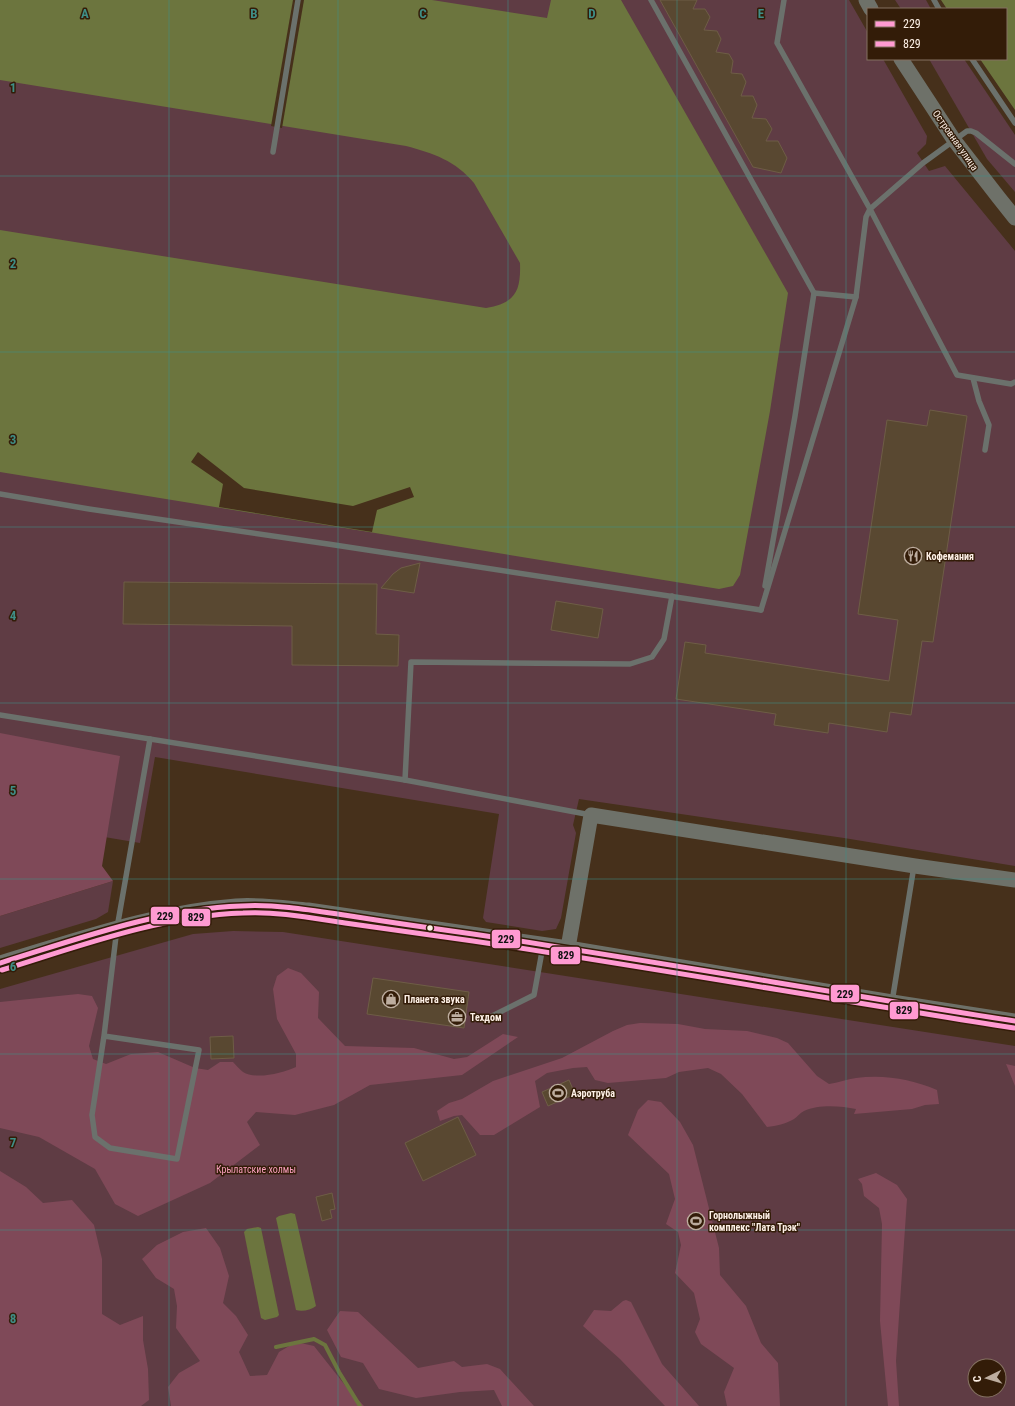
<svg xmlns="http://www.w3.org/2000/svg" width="1015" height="1406" font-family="'Roboto Condensed',sans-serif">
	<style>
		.green { fill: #5f3c44; fill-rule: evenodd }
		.forest { fill: #7f4958 }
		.water { fill: #6c753e }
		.pier { fill: #46301b }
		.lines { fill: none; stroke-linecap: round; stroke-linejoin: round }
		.stream { stroke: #6c753e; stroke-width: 4 }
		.building { fill: #594831; stroke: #6e5d46 }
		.lane { stroke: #6b716c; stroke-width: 5.5 }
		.secondary { stroke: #6e7169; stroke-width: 15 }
		.bus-1-casing { stroke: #331c08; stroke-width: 8 }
		.bus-2-casing { stroke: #331c08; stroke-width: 8 }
		.bus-1 { stroke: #ff9ad2; stroke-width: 5 }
		.bus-2 { stroke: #ff9ad2; stroke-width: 5 }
		.grid { fill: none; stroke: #3f8e86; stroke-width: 1; stroke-opacity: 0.55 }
		.bus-dot { fill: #fdf0e6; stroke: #331c08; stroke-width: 1.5 }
		.labels { text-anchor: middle; stroke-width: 3; stroke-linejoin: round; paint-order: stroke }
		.street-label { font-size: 10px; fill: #fdf0e6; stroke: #331c08 }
		.poi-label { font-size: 10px; font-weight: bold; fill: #fdf0e6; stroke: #331c08; text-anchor: start }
		.park-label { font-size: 10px; fill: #f99fbd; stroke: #331c08 }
		.grid-label { font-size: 13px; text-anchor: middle; font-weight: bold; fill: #3f8e86; stroke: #331c08; stroke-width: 3; stroke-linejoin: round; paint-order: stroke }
		.line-badge { stroke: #331c08; stroke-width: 1.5 }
		.pale-badge-label { font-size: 11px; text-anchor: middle; font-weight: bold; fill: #111 }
	</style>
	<rect width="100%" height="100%" fill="#46301b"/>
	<g class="green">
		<polygon points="0,0 849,0 868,33 868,59 883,59 927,136 926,144 917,153 929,171 945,166 1015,251 1015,866 844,838 579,799 573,825 576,833 561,918 556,929 542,931 486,922 483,918 499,814 155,757 140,843 45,827 0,801"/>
		<polygon points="895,0 926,0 931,9 901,9"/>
		<polygon points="929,59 964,59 1015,135 1015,192 987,159"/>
		<polygon points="113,881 108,912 96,919 0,948 0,916"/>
		<path d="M233,931L283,932L1015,1046V1406H0V989L193,934ZM975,1366H999V1390H975Z"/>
	</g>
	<g class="forest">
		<polygon points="0,733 120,756 102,866 113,881 0,916"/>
		<path d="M288,968L301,973L319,992L318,1018L345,1046L414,1048L454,1059L467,1057L503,1034L518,1037L462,1075L370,1085L334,1105L295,1115L256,1112L247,1122L260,1145L210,1183L138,1216L115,1204L95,1169L39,1137L0,1128V1002L78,994L92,996L98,1008L89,1046L93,1059L106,1064L131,1054L158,1052L195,1068L208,1070L220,1062H233C236,1065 239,1069 243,1072C256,1080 283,1073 296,1067V1054L277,1019L273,989L277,976Z"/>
		<path d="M640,1023L678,1024L705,1029L747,1031L777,1038L788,1043L817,1076L829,1084C838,1083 847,1079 856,1078C883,1074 912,1079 937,1090L939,1104L925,1105L912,1109L854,1114L856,1109C841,1106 819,1104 804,1111C800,1113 797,1117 794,1119C785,1124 777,1126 767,1127L742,1094L721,1074L708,1068L679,1072L666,1078L608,1083L595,1080L587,1067L573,1068L547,1073L535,1081L540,1107L494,1135H480L462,1115L454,1116L440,1121L437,1111L449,1103L462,1099L493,1081L562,1058L613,1031L627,1025Z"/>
		<polygon points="1006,1064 1015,1066 1015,1086"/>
		<polygon points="648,1100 661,1102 680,1122 693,1145 719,1248 720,1275 746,1306 761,1343 778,1363 780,1406 727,1406 724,1392 734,1368 701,1344 695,1332 700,1319 694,1293 675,1273 681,1245 678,1232 666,1224 675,1199 669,1174 628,1135 638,1110"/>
		<polygon points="0,1171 26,1187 43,1203 72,1200 94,1225 102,1259 102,1314 120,1325 143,1316 143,1340 148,1369 149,1400 141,1406 0,1406"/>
		<polygon points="876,1173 897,1185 907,1199 896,1361 899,1406 888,1406 880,1321 882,1224 879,1208 864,1196 862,1184 858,1179"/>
		<polygon points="206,1228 220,1248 229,1276 223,1303 236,1316 248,1335 239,1352 250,1376 267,1375 279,1352 296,1342 314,1346 348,1389 364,1406 171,1406 168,1387 179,1373 200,1361 176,1328 177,1306 174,1289 156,1278 142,1259 157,1245 183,1232"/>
		<polygon points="626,1300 631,1302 662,1364 699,1406 665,1406 620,1359 583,1326 594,1310 611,1311 623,1301"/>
		<polygon points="340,1311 358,1312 418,1368 454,1361 462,1367 487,1364 500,1369 534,1406 502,1406 494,1390 460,1392 416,1398 379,1389 363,1363 341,1357 327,1330"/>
	</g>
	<g class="water">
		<path d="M0,0H432L547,18L551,0H621L788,293L770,411L740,575L733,586L719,589L0,472V230L486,308C515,303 521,292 520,263L474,183C456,161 433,153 406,146L0,80Z"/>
		<polygon points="941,0 1015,0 1015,110 980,59 1006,59 1006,9 947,9"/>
		<path d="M291,1213L295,1214L316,1306C311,1310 302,1312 296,1310L276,1218L279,1216Z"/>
		<polygon points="258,1227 261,1228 279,1315 277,1317 265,1320 261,1318 244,1232 247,1229"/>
	</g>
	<g class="pier">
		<polygon points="293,0 304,0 282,128 271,126"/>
		<polygon points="198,452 244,488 353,506 410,487 414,497 377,510 372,532 219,507 223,484 191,462"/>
	</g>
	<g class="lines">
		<polyline class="stream" points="276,1347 314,1339 325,1345 339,1372 360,1406"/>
	</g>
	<g class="building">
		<polygon points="660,0 697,0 693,9 705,9 710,17 704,30 717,31 721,39 716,52 729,54 733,61 731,73 742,74 746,82 741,96 753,96 757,105 752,118 766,119 772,129 766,141 778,141 787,158 781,173 753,167"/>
		<polygon points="930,410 967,416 933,642 922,641 911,715 890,712 887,732 829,723 828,733 774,725 776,714 676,699 685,642 706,645 705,653 889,681 898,620 858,614 887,420 927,426"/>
		<polygon points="420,563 414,593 381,588 393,574 401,568"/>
		<polygon points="124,582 377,584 376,634 399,635 398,666 292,665 292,626 123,624"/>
		<polygon points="556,601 603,609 598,638 551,630"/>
		<polygon points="373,978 469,992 464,1028 367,1014"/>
		<polygon points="233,1036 234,1058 211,1059 210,1037"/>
		<polygon points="569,1080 575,1094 548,1106 542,1092"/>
		<polygon points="458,1117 476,1155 423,1181 405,1143"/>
		<polygon points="332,1193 335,1209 330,1210 332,1218 322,1221 316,1197"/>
	</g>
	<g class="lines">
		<g class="lane">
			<polyline points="651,0 814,293"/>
			<polyline points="784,0 777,43 870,209 957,375 1011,384 1015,382"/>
			<polyline points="934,0 939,9"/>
			<polyline points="972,59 1015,123"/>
			<polyline points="273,152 298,0"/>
			<polyline points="973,378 979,401 989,425 985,450"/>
			<polyline points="0,494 89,509 328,544 761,610"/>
			<polyline points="765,586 795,416 814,293 856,297"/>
			<polyline points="761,610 856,297 866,217 870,209 923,163 967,131 971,131 976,133 1015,164"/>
			<polyline points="0,715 405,780 591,815"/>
			<polyline points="405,780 411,662 630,664 652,657 664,639 672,596"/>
			<polyline points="892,1002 914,866"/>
			<polyline points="484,1020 534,995 543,946"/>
			<polyline points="104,1036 92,1115 95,1137 110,1148 177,1159 199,1050 104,1036 117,928 150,739"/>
		</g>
		<g class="secondary">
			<polyline points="866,0 871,9"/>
			<polyline points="901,59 954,140 999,198 1015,218"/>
			<polyline points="568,948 591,815 915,866 1015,880"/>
			<path d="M0,963C77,940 155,912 236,906C258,904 286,908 308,910L568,948L892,1002L1015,1021"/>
		</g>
		<defs>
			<path id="bus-1" d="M0,963C78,939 159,909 241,906C276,904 311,910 344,915C387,922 430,928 473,934C654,961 834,993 1015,1021"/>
			<path id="bus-2" d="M2,970C80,946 160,916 243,913C277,911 312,918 345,923C388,929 431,935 473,941C654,968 834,1000 1014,1028"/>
		</defs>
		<use href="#bus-1" class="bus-1-casing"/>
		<use href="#bus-2" class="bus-2-casing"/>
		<use href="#bus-1" class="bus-1"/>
		<use href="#bus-2" class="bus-2"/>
	</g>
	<path class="grid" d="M169,0V1406M338,0V1406M508,0V1406M677,0V1406M846,0V1406M0,176H1015M0,352H1015M0,527H1015M0,703H1015M0,879H1015M0,1054H1015M0,1230H1015"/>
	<defs>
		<symbol id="restaurant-ring" viewBox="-11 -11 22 22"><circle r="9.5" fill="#331c08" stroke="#bdad9f" stroke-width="1.5"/><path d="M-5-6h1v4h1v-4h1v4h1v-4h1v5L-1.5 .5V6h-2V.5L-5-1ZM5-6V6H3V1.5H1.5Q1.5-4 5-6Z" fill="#bdad9f"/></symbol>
		<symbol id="shop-ring" viewBox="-11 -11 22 22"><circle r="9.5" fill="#331c08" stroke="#bdad9f" stroke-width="1.5"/><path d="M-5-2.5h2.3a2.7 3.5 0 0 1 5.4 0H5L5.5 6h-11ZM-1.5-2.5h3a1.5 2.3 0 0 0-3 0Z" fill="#bdad9f"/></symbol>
		<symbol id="office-ring" viewBox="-11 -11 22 22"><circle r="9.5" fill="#331c08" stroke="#bdad9f" stroke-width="1.5"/><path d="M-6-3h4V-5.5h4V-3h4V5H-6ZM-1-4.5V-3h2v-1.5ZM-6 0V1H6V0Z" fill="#bdad9f"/></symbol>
		<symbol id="stadium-ring" viewBox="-11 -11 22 22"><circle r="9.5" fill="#331c08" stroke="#bdad9f" stroke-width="1.5"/><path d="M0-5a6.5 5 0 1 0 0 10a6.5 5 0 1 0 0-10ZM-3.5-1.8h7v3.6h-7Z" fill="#bdad9f"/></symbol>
	</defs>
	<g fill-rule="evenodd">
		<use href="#restaurant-ring" x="903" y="546" width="20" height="20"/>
		<use href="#shop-ring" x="381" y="989" width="20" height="20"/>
		<use href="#office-ring" x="447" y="1007" width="20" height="20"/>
		<use href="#stadium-ring" x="548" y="1083" width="20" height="20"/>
		<use href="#stadium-ring" x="686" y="1211" width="20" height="20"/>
	</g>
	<circle class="bus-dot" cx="430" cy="928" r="3.5"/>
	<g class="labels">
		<g class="street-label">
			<text transform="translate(956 140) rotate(55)" y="4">Островная улица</text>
		</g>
		<g class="poi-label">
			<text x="926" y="560">Кофемания</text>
			<text x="404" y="1003">Планета звука</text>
			<text x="470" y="1021">Техдом</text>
			<text x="571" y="1097">Аэротруба</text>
			<text x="709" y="1219">Горнолыжный<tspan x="709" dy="12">комплекс "Лата Трэк"</tspan></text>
		</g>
		<g class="park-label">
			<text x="256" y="1173">Крылатские холмы</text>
		</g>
	</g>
	<g class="grid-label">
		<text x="85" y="18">A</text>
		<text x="254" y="18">B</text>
		<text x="423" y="18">C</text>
		<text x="592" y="18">D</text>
		<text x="761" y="18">E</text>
		<text x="13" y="92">1</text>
		<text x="13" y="268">2</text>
		<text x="13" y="444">3</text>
		<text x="13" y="620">4</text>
		<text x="13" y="795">5</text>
		<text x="13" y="971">6</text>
		<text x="13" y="1147">7</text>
		<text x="13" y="1323">8</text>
	</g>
	<g class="line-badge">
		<rect x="150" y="906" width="30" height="19" rx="4" fill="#ff9ad2"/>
		<rect x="181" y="908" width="30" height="19" rx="4" fill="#ff9ad2"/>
		<rect x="491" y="929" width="30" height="20" rx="4" fill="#ff9ad2"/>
		<rect x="550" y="946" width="31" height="19" rx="4" fill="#ff9ad2"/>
		<rect x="830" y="984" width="30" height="19" rx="4" fill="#ff9ad2"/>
		<rect x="889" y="1001" width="30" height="19" rx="4" fill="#ff9ad2"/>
	</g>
	<g class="pale-badge-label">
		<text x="165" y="920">229</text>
		<text x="196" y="921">829</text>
		<text x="506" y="943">229</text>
		<text x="566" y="959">829</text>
		<text x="845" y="998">229</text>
		<text x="904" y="1014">829</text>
	</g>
	<rect x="867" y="8" width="140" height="52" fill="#331c08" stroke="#847161"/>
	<rect x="875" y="21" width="20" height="6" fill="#ff9ad2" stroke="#847161"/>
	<text x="903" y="28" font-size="12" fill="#fdf0e6">229</text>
	<rect x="875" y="41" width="20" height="6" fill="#ff9ad2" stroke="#847161"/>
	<text x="903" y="48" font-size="12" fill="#fdf0e6">829</text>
	<g transform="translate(987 1378) rotate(265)"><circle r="19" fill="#331c08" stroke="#847161"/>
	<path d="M0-3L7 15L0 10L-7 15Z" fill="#bdad9f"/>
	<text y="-6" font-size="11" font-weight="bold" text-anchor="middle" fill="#fdf0e6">С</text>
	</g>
</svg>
